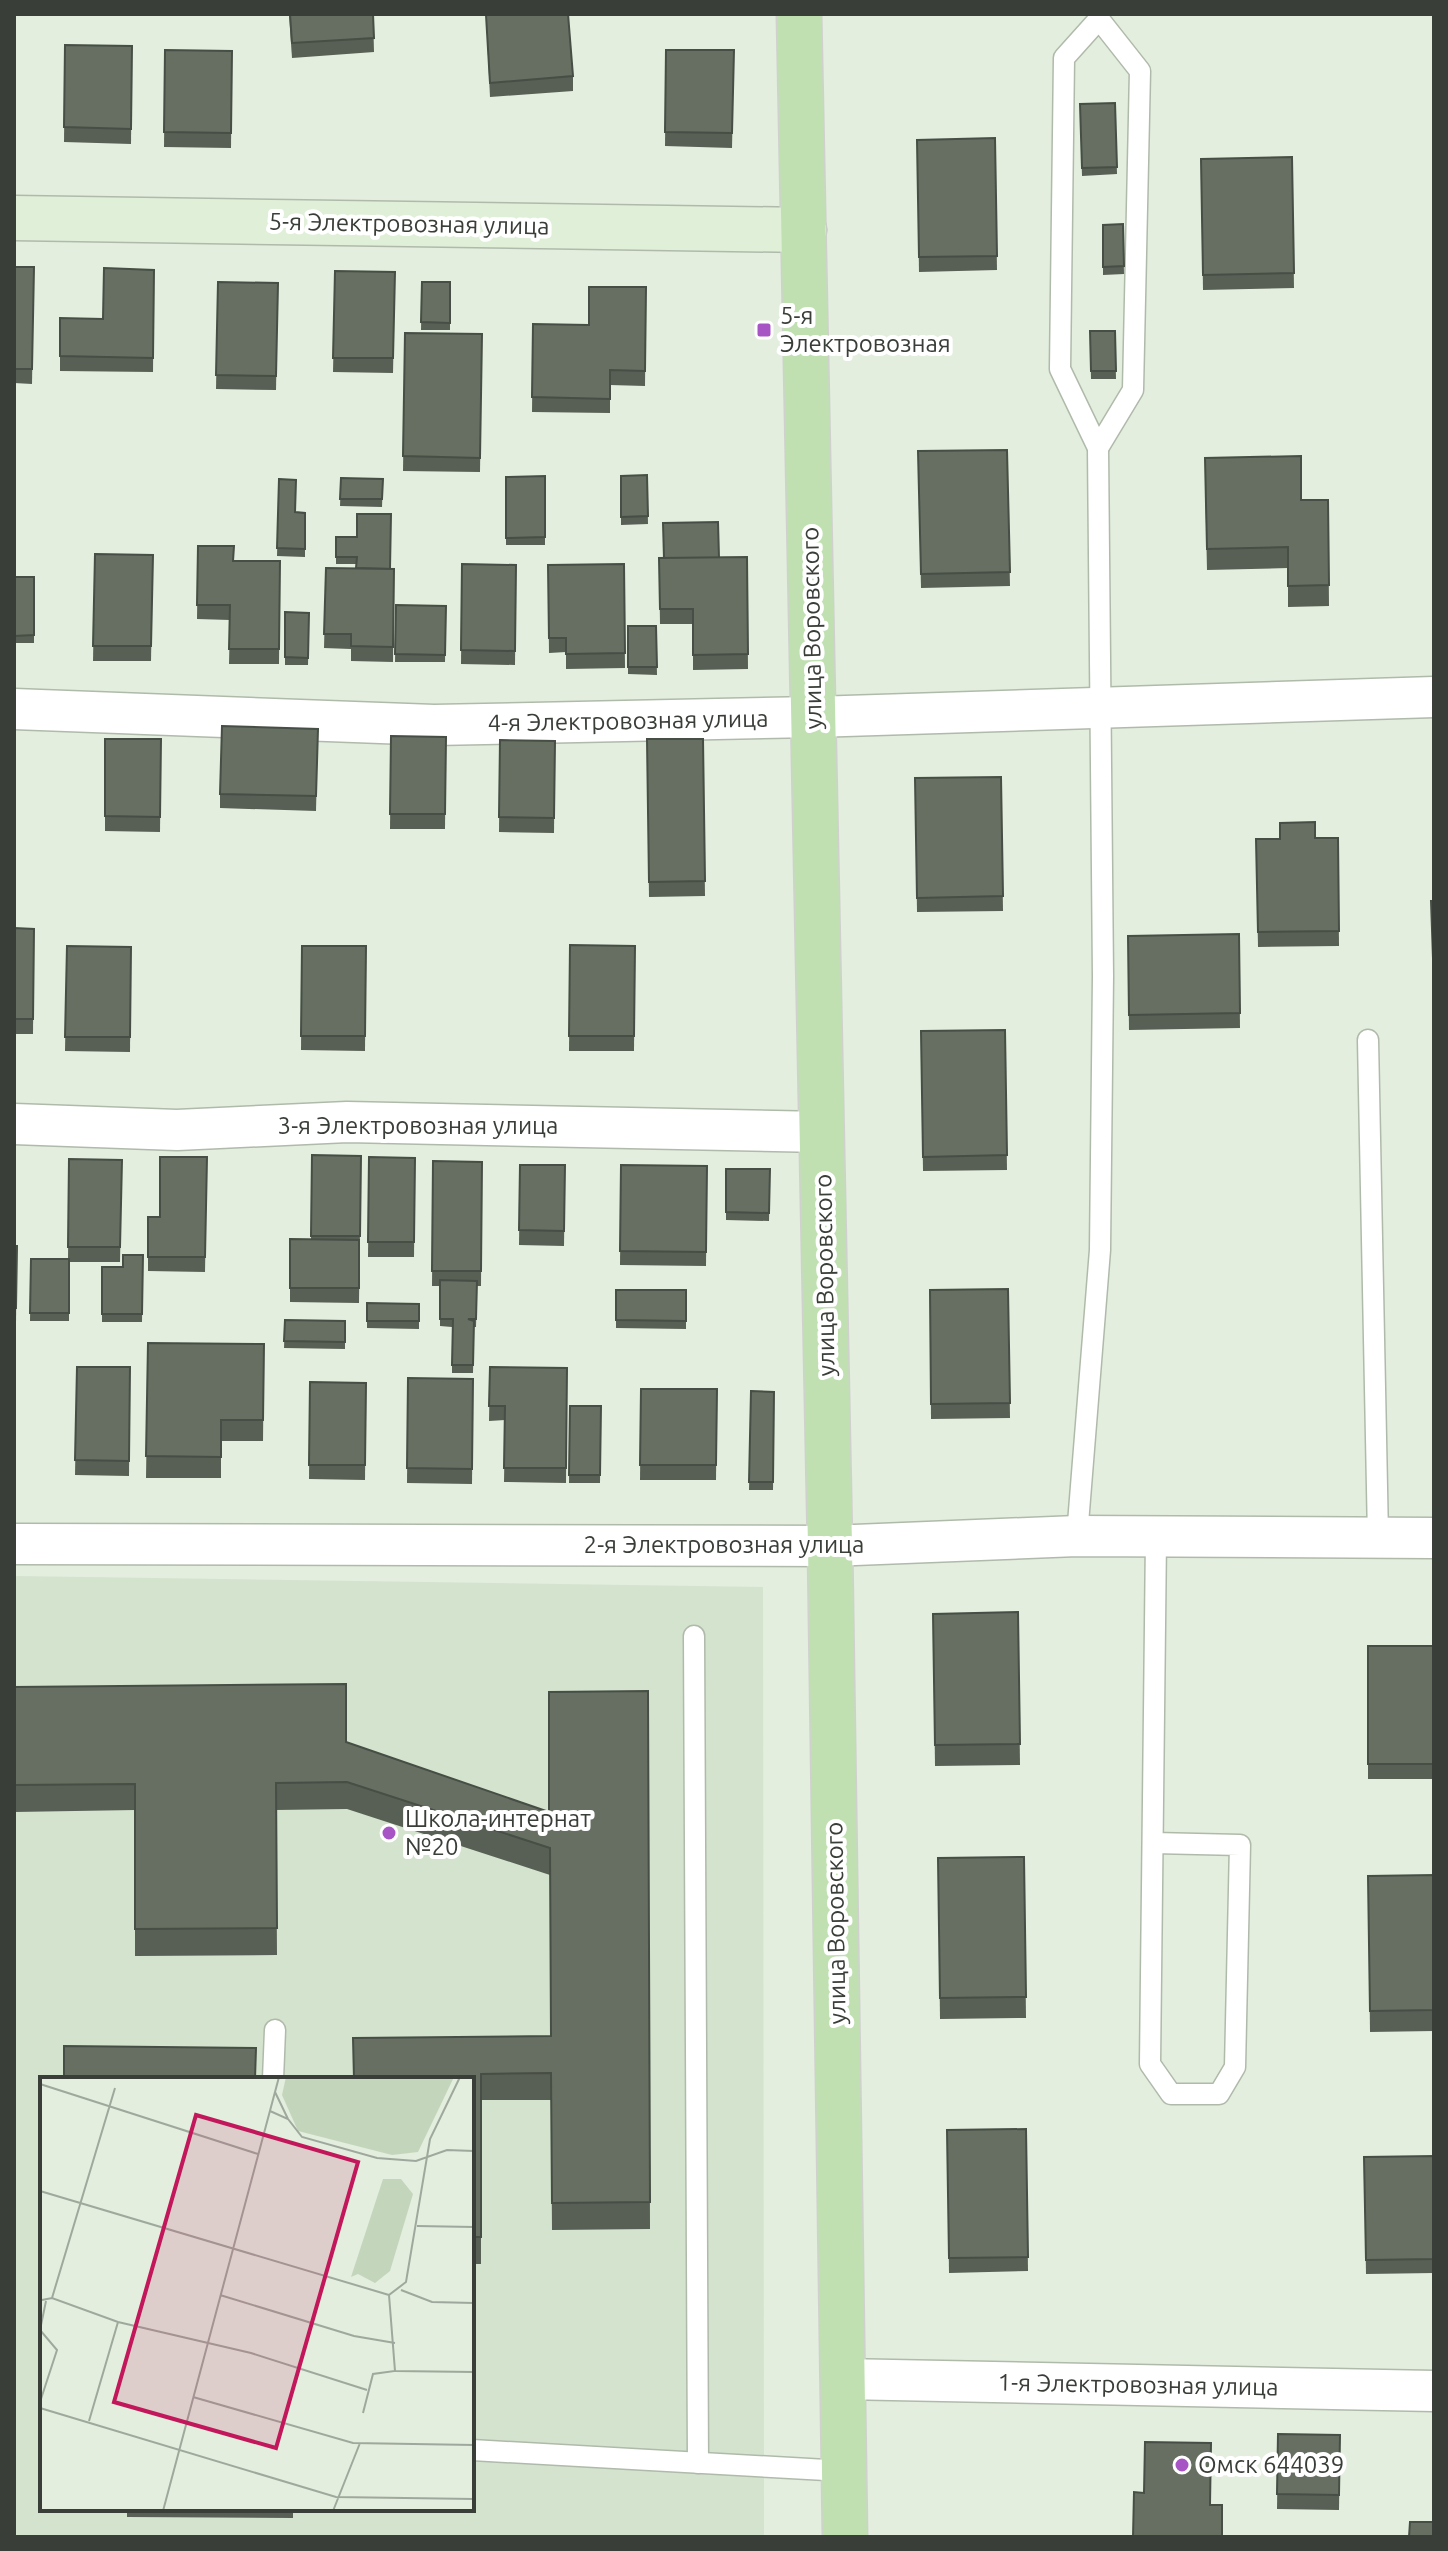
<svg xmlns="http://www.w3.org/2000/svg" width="1448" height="2551" font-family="Ubuntu,sans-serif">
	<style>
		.built { fill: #d3e3cd; fill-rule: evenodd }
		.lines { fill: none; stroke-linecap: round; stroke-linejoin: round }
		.lane-casing { stroke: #b0baab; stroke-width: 23 }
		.street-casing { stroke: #b0baab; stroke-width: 43 }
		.secondary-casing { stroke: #b0baab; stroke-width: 47 }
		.primary-casing { stroke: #d0d1cf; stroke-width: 47 }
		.lane { stroke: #fff; stroke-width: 20 }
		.street { stroke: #fff; stroke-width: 40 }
		.secondary { stroke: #e0efd8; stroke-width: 44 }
		.primary { stroke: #c0e0b2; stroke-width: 44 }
		.wall { fill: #585f54 }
		.building { fill: #666f62; stroke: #474e45; stroke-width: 2 }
		.poi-dot { fill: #a755c5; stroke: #fff; stroke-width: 3 }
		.labels { text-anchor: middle; stroke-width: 8; stroke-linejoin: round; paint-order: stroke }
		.street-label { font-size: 24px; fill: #3a3e38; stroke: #fff }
		.poi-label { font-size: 24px; fill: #3a3e38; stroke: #fff; text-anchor: start }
		.inset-road { fill: none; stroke: #9fa89c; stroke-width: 2 }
		.view { fill: #c2185b; fill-opacity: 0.15; stroke: #c2185b; stroke-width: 4 }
		.inset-edge { fill: none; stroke: #3a3e38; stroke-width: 4 }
	</style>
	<rect width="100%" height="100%" fill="#e3eede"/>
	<path class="built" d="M14,1576L763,1587L764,2537H14ZM42,2079H472V2509H42Z"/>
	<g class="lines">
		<defs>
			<g id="lane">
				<polyline points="1098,448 1133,390 1140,71 1099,19"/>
				<polyline points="1368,1040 1378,1537"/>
				<polyline points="1077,1536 1100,1250 1103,976 1098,448 1060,369 1064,58 1099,19 1099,14"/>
				<polyline points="694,1636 698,2463"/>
				<polyline points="1154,1843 1240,1845 1235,2067 1219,2094 1171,2094 1150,2064 1156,1537"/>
				<polyline points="273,2079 275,2030"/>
				<polyline points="472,2450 844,2471"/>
			</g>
			<g id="street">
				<polyline points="14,709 434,725 814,717 1434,697"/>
				<polyline points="14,1124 177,1130 347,1122 822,1132"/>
				<polyline points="14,1544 830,1546 1077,1536 1434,1538"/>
				<polyline points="842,2379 1434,2391"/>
			</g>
			<polyline id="secondary" points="14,218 804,230"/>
			<polyline id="primary" points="799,14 830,1546 845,2537"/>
		</defs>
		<use href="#lane" class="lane-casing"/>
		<use href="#street" class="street-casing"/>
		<use href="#secondary" class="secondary-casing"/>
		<use href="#primary" class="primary-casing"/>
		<use href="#lane" class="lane"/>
		<use href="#street" class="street"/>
		<use href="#secondary" class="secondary"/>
		<use href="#primary" class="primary"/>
	</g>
	<g class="wall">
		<polygon points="289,14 373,14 374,52 292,58"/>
		<polygon points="486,15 573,76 573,91 490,97"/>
		<polygon points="65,45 132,46 131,144 64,142"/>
		<polygon points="165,50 232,51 231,148 164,147"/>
		<polygon points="666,50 734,50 732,148 665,146"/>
		<polygon points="1115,103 1117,174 1082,176 1080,104"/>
		<polygon points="995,138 997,270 919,272 917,140"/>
		<polygon points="1292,157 1294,288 1203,290 1201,159"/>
		<polygon points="1123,224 1124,274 1103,275 1103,225"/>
		<polygon points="14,267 34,267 32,384 14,383"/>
		<polygon points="154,270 153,372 60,371 60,318 103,319"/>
		<polygon points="335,271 395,272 393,373 333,372"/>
		<polygon points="218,282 278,283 276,390 216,389"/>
		<polygon points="422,282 450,282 450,330 421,330"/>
		<polygon points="646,287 645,386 610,385 610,413 532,412 533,324 589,325"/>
		<polygon points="1090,331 1115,331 1116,379 1091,379"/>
		<polygon points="405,333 482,334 480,472 403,471"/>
		<polygon points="1007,450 1010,586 921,588 918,451"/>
		<polygon points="647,475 648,524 621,525 621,476"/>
		<polygon points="545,476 545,545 506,545 506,477"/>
		<polygon points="341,478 383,479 382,507 340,506"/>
		<polygon points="279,479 295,512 305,513 305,557 277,556"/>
		<polygon points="1205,479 1301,500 1328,500 1329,606 1288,607 1288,568 1207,570"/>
		<polygon points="336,537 390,569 394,569 393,662 351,661 351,649 324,648 326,568 356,568 356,564 336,564"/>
		<polygon points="198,546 233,561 280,561 279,664 229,664 230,620 197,619"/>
		<polygon points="95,554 153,555 151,661 93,661"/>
		<polygon points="747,557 748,669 693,670 693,624 660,624 659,558"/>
		<polygon points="462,564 516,565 515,665 461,664"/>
		<polygon points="624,564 625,668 566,669 566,652 549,653 548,565"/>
		<rect x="14" y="577" width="20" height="66"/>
		<polygon points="396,605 446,606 445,662 395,662"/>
		<polygon points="285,612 309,613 308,665 285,665"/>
		<polygon points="628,626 656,626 657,675 628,674"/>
		<polygon points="318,729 316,811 220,808 220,794"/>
		<polygon points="391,736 446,737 445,829 390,829"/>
		<polygon points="105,739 161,739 160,832 105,831"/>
		<polygon points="647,739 703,739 705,896 649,897"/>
		<polygon points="500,740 555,741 554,833 499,832"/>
		<polygon points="1001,777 1003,911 917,912 915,778"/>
		<polygon points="1338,838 1339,946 1258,947 1256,839"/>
		<polygon points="14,928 34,929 33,1034 14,1034"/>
		<polygon points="1239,934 1240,1028 1129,1030 1128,936"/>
		<polygon points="570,945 635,946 634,1051 569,1051"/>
		<polygon points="67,946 131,947 130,1052 65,1051"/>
		<polygon points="302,946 366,946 365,1051 301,1050"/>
		<polygon points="1005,1030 1007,1170 923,1171 921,1031"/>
		<polygon points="312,1155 361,1156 359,1303 290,1302 290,1239 311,1239"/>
		<polygon points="207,1157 205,1272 148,1271 148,1217 160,1217"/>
		<polygon points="369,1157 415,1158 414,1257 368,1257"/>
		<polygon points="69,1159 122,1160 120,1262 69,1262 69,1321 30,1321 31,1259 68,1259"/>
		<polygon points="433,1161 482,1162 481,1286 477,1286 476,1327 474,1327 473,1373 452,1373 452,1327 440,1326 440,1286 432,1286"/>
		<polygon points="520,1165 565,1165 564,1246 519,1245"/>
		<polygon points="621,1165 707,1166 706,1266 620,1265"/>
		<polygon points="726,1169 770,1169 769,1221 726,1220"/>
		<polygon points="14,1246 17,1246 16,1323 14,1323"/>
		<polygon points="143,1255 142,1322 102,1322 102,1267 123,1267"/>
		<polygon points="1008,1289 1010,1418 931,1419 930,1290"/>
		<polygon points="616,1290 686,1290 686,1329 616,1328"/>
		<polygon points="367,1303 419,1304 419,1329 367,1328"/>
		<polygon points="285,1320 345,1321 345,1349 284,1348"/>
		<polygon points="148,1343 264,1344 263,1441 221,1441 221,1478 146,1478"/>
		<polygon points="77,1367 130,1367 129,1476 75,1475"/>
		<polygon points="490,1367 567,1368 566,1483 504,1482 505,1420 489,1421"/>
		<polygon points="408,1378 473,1379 472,1484 407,1483"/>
		<polygon points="310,1382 366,1383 365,1480 309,1479"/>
		<polygon points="641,1389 717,1389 716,1480 640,1480"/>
		<polygon points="751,1391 774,1392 773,1490 749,1490"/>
		<polygon points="570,1406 601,1406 600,1483 569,1483"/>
		<polygon points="1018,1612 1020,1765 935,1766 933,1614"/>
		<rect x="1368" y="1646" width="66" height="133"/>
		<polygon points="14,1687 346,1742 549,1812 648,1691 650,2229 552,2230 551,2100 481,2100 481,2264 472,2264 472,2079 551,2036 550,1875 347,1809 276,1810 277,1955 135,1956 135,1810 14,1812"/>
		<polygon points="1024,1857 1026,2018 940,2019 938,1858"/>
		<polygon points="1434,1875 1434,2031 1370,2032 1368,1876"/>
		<polygon points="1026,2129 1028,2271 949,2273 947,2130"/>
		<polygon points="1434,2156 1434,2273 1366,2274 1364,2157"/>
		<polygon points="1278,2434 1340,2435 1339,2510 1277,2509"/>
		<polygon points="127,2509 293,2509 293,2518 127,2517"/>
	</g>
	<g class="building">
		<polygon points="290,14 373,14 374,38 292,43"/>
		<polygon points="501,14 568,14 573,76 490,83 486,15"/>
		<polygon points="65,45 132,46 131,129 64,127"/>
		<polygon points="165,50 232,51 231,133 164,132"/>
		<polygon points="666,50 734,50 732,133 665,132"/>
		<polygon points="1115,103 1117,167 1082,168 1080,104"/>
		<polygon points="995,138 997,256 919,257 917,140"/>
		<polygon points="1292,157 1294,273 1203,275 1201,159"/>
		<polygon points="1123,224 1124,266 1103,267 1103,225"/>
		<polygon points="14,267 34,267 32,369 14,369"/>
		<polygon points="104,268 154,270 153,358 60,356 60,318 103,319"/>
		<polygon points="335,271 395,272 393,358 333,358"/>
		<polygon points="218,282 278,283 276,376 216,375"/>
		<polygon points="422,282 450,282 450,323 421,322"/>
		<polygon points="589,287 646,287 645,371 610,370 610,399 532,397 533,324 589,325"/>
		<polygon points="1090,331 1115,331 1116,371 1091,371"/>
		<polygon points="405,333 482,334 480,458 403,456"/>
		<polygon points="1007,450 1010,572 921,574 918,451"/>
		<polygon points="1301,456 1301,500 1328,500 1329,585 1288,586 1288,547 1207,549 1205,458"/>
		<polygon points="647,475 648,516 621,517 621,476"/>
		<polygon points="545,476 545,537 506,538 506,477"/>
		<polygon points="341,478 383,479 382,499 340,499"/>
		<polygon points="279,479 296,480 295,512 305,513 305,549 277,548"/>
		<polygon points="357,514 391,514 390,569 356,568 357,557 336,557 336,537 357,537"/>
		<polygon points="718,522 719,558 664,558 663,523"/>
		<polygon points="198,546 234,546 233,561 280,561 279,649 229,649 230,605 197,605"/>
		<polygon points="95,554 153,555 151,646 93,646"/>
		<polygon points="747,557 748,654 693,655 693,609 660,609 659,558"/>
		<polygon points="462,564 516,565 515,651 461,650"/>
		<polygon points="624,564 625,653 566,654 566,638 549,638 548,565"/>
		<polygon points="326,568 394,569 393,647 351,646 351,634 324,634"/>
		<polygon points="14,577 34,577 34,635 14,636"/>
		<polygon points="396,605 446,606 445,655 395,654"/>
		<polygon points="285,612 309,613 308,658 285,657"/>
		<polygon points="628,626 656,626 657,667 628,667"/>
		<polygon points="222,726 318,729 316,796 220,794"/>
		<polygon points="391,736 446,737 445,814 390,814"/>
		<polygon points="105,739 161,739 160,817 105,816"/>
		<polygon points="647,739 703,739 705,881 649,882"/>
		<polygon points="500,740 555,741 554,818 499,817"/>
		<polygon points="1001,777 1003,896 917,898 915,778"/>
		<polygon points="1315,822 1315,838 1338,838 1339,931 1258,932 1256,839 1280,839 1280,823"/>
		<polygon points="1431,901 1434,901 1434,987"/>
		<polygon points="14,928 34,929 33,1019 14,1019"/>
		<polygon points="1239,934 1240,1013 1129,1015 1128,936"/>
		<polygon points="570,945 635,946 634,1036 569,1036"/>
		<polygon points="67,946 131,947 130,1037 65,1037"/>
		<polygon points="302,946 366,946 365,1036 301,1036"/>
		<polygon points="1005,1030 1007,1155 923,1157 921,1031"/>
		<polygon points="312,1155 361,1156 360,1236 311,1236"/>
		<polygon points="160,1157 207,1157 205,1257 148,1257 148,1217 160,1217"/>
		<polygon points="369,1157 415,1158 414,1242 368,1242"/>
		<polygon points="69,1159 122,1160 120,1247 68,1247"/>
		<polygon points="433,1161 482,1162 481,1271 432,1271"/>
		<polygon points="520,1165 565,1165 564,1231 519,1230"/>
		<polygon points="621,1165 707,1166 706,1252 620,1251"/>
		<polygon points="726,1169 770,1169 769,1213 726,1212"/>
		<polygon points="290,1239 359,1240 359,1288 290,1288"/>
		<polygon points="14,1246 17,1246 16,1308 14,1308"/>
		<polygon points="123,1255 143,1255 142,1314 102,1314 102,1267 123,1267"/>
		<polygon points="31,1259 69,1259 69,1313 30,1313"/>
		<polygon points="440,1280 477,1281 476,1319 468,1319 474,1321 473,1365 452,1365 453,1319 440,1319"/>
		<polygon points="1008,1289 1010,1403 931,1404 930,1290"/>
		<polygon points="616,1290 686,1290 686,1321 616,1320"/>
		<polygon points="367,1303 419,1304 419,1321 367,1321"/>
		<polygon points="285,1320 345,1321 345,1342 284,1341"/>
		<polygon points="148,1343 264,1344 263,1420 221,1420 221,1457 146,1456"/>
		<polygon points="77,1367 130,1367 129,1461 75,1460"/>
		<polygon points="490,1367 567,1368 566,1468 504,1468 505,1406 489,1406"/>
		<polygon points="408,1378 473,1379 472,1469 407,1468"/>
		<polygon points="310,1382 366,1383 365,1465 309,1465"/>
		<polygon points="641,1389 717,1389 716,1465 640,1465"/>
		<polygon points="751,1391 774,1392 773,1482 749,1482"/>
		<polygon points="570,1406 601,1406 600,1475 569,1475"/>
		<polygon points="1018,1612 1020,1744 935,1745 933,1614"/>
		<rect x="1368" y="1646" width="66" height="118"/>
		<polygon points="346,1684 346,1742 549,1812 549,1692 648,1691 650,2202 552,2203 551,2073 481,2074 481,2237 472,2237 472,2079 354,2079 353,2038 551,2036 550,1848 347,1782 276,1783 277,1928 135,1929 135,1784 14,1785 14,1687"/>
		<polygon points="1024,1857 1026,1997 940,1998 938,1858"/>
		<polygon points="1434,1875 1434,2010 1370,2011 1368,1876"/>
		<polygon points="64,2046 256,2048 255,2079 64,2079"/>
		<polygon points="1026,2129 1028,2257 949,2258 947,2130"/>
		<polygon points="1434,2156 1434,2259 1366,2260 1364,2157"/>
		<polygon points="1278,2434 1340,2435 1339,2495 1277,2494"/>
		<polygon points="1145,2442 1211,2443 1210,2505 1222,2505 1222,2537 1133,2537 1134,2492 1144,2493"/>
		<polygon points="1410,2522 1434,2522 1434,2537 1409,2537"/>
	</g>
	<g class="poi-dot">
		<rect x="756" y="322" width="16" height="16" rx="4"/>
		<circle cx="389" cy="1833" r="8"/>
		<circle cx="1182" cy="2465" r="8"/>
	</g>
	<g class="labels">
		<g class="street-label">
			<text transform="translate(409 224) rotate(1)" y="8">5-я Электровозная улица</text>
			<text transform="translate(812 628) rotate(-91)" y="8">улица Воровского</text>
			<text transform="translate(628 721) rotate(-1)" y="8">4-я Электровозная улица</text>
			<text x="418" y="1134">3-я Электровозная улица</text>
			<text transform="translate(825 1275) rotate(-91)" y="8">улица Воровского</text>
			<text x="724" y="1553">2-я Электровозная улица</text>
			<text transform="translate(836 1923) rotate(-91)" y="8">улица Воровского</text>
			<text transform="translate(1138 2385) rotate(1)" y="8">1-я Электровозная улица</text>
		</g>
		<g class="poi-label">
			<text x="780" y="324">5-я<tspan x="780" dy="28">Электровозная</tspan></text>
			<text x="405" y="1827">Школа-интернат<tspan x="405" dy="28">№20</tspan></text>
			<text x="1198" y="2473">Омск 644039</text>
		</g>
	</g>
	<g transform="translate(40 2077)">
		<rect width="434" height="434" fill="#e3eede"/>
		<path d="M246,0H414L378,75L352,78L258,54L242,18Z" fill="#c3d6bb"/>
		<path d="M343,102H361L373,117L350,194L335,206L318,197L311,200Z" fill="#c3d6bb"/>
		<path class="inset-road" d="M0,7L218,77M235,15L248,42M230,34L248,42L262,60L337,81L376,84L407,73L434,74M0,114L349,218M377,149L434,150M361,213L392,225L434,226M180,218L314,259L355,266M12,221L75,11M2,223L12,221L78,245L211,276L327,313M355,294L434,295M153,320L313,366L434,368M0,325L17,273L0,253L6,224M0,331L296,420L434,422M323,336L333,297L355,294L349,218L366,205L390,62L420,0M49,344L78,245M123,434L239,0M293,434L320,366"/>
		<path class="view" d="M156,38L318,85L236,371L74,325Z"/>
		<rect width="434" height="434" class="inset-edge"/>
	</g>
	<rect width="1448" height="2551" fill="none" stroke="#3a3e38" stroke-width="32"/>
</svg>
